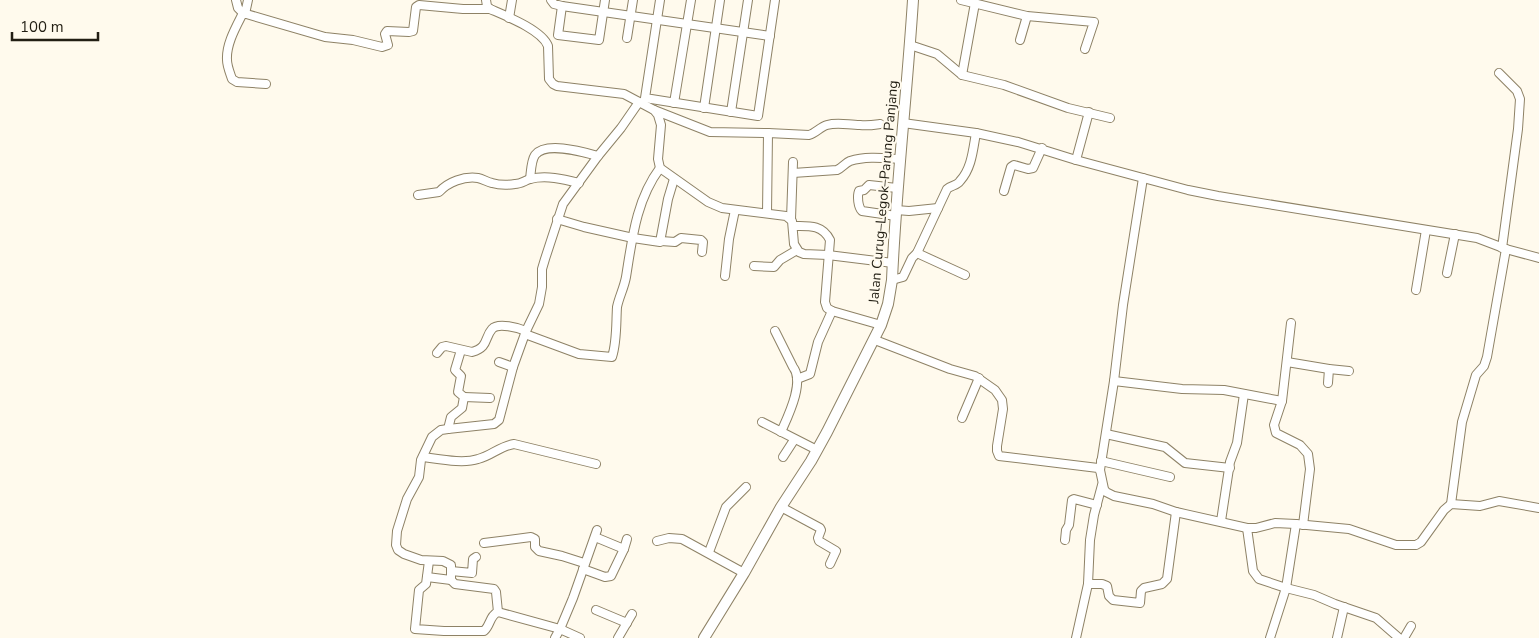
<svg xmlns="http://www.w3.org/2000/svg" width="1539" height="638" font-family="'Nunito Sans',sans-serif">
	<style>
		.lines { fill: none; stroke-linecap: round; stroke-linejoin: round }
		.minor-casing { stroke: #8e8266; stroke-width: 10 }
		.major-casing { stroke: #8e8266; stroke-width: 12 }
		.minor { stroke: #fff; stroke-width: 8 }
		.major { stroke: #fff; stroke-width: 10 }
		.labels { text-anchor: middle; stroke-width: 4.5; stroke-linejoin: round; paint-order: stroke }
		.street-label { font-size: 14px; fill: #221e13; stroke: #fffaed }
	</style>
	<rect width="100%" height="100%" fill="#fffaed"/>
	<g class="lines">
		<defs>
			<g id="minor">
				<polyline points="236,0 238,8 243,13 325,37 353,40 382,47 388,45 385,34 387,31 409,32 413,31 416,7 419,5 463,9 490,9"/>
				<path d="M486,0L487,6L490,9C506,16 542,30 548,46L549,79L553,84L557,86L624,94L654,110L658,115L661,125L658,159L660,168L708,202L722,208L786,216L792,221L794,244L799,252L804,254L828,255L893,263"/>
				<polyline points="551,0 554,4 562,6 770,36"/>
				<polyline points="660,0 645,98 758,116 775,0"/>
				<polyline points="961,0 1027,16 1094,22 1085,49"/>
				<polyline points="562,6 558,35 599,40 605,0"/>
				<path d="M243,13C236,27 226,44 227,60C227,66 230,73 232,79L237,82L266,84"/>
				<polyline points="245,14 248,0"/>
				<polyline points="509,18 512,0"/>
				<polyline points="627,38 633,0"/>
				<polyline points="1020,40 1027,16"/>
				<polyline points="910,45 937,54 962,75 1004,85 1068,108 1110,118"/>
				<polyline points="1499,73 1517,91 1520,99 1518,129 1502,248"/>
				<polyline points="962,75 975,3"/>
				<polyline points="674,103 691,0"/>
				<polyline points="704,108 720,0"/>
				<path d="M654,110L710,132L768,133L809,135C816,133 820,127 827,125C838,122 848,125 860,125C867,126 873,125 880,124"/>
				<polyline points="731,112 748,0"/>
				<polyline points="903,123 976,133 1018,142 1076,160 1188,190 1218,196 1477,238 1506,249 1539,258"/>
				<polyline points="1076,160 1089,112"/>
				<path d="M793,173L837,170C842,168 845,163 850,161C866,156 883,158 899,159"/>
				<path d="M530,179C531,172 531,161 535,155C546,141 583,152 598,156"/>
				<polyline points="1004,191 1011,167 1014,165 1028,169 1033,168 1042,148"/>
				<path d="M418,195L439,192C448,182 464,176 478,178C483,179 487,182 492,183C499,185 508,185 515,184C521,184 524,181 530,179C546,175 563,179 579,183"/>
				<polyline points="896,210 909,211 938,208"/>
				<polyline points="767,213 768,133"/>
				<path d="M896,216L862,211C858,207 857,196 859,191L864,190L869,185L897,188"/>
				<polyline points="557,219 584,227 633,238 660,242 668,199 674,179"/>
				<polyline points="791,219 793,162"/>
				<path d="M793,226C808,226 822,224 830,240L825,302L827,308L832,311L881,325"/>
				<polyline points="661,241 675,242 681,238 701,240 703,242 702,252"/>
				<polyline points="917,253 965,275"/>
				<polyline points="754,266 774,267 780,260 797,250"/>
				<polyline points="1447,273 1455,234"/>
				<polyline points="725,276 729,239 735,210"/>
				<path d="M892,280L903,277L912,258L917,253L947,189C951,185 957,186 960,181C972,168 973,149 976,133"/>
				<polyline points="1416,290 1426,230"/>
				<polyline points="1291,323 1282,401 1274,425 1276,433 1300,445 1308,454 1310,469 1303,525"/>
				<path d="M775,331L793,367C805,382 788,416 781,432"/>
				<path d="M525,334L579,354L612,357C617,342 616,323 617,307C619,297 624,288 626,277C632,240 636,200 660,168"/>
				<polyline points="875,340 950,369 975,376 995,390 1002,400 1003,409 997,446 997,451 999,456 1098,468 1100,470 1104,489 1106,492 1114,496 1153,504 1176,512 1247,528 1256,528 1275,523 1296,524 1349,529 1396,545 1416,545 1421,542 1444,510 1451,504 1480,506 1499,501 1539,508"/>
				<path d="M437,353L442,347L446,346L472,352C489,347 484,338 492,329C498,322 519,328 526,331"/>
				<polyline points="499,362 513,367"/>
				<polyline points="1287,362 1329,369 1349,371"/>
				<polyline points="797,379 810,374 818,342 832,311"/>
				<polyline points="1114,381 1182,389 1224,390 1282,401"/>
				<polyline points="1328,383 1329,369"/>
				<polyline points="464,397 490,398"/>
				<polyline points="962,418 979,378"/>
				<polyline points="762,422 817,450"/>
				<polyline points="448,429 451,417 462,408 464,397 458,392 461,376 455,370 461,350"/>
				<polyline points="1106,434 1165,447 1185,463 1230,468"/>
				<path d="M423,457C439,459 463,464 478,459C491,456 500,446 514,444L596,464"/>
				<polyline points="783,457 794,440"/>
				<polyline points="1101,461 1170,477"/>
				<polyline points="1100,470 1114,381 1123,305 1143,178"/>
				<polyline points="1451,504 1462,422 1476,375 1484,366 1487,357 1506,249"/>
				<polyline points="781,507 820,528 821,530 818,538 819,541 836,551 830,564"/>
				<polyline points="1221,521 1230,462 1237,443 1244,394"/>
				<polyline points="1247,528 1253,571 1259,579 1286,588 1314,595 1335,604 1376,618 1399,638"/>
				<polyline points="595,537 624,549"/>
				<polyline points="1065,540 1066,530 1069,525 1072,500 1074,499 1097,505"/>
				<polyline points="657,541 669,538 682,539 744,573"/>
				<polyline points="484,543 531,537 535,539 535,547 539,551 562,556 584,563"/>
				<polyline points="709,552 726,507 746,487"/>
				<path d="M429,561L426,584L419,590L415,629L444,631H484C491,625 489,616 498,612L560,629L580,638"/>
				<polyline points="583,569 605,577 611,576 624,549 627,539"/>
				<polyline points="451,571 472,573 473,559 476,557"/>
				<polyline points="427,577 451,580"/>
				<polyline points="1088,584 1102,584 1107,586 1109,596 1113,600 1140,603 1141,591 1144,588 1162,584 1167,579 1176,512"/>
				<polyline points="596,610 627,623"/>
				<polyline points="498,612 496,592 494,589 455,584 451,580 451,565 443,561 421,560 404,554 398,550 396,545 397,531 407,499 419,477 421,460 432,437 441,430 448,429 494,424 499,420 513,367 526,331 539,304 542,287 542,269 545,259 563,204 598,156 621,128 639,102"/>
				<polyline points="555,638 560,629 573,598 597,530"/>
				<polyline points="618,638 632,614"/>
				<polyline points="1076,638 1088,584 1090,540 1094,515 1102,485"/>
				<polyline points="1270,638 1286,588 1296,524"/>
				<polyline points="1337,638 1344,607"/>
				<polyline points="1404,638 1411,626"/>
			</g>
			<path id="major" d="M704,638L744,573L781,507L811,461L827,432L881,325L888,304L892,280C896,186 907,94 913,0"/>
		</defs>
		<use href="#minor" class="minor-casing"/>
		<use href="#major" class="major-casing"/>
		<use href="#minor" class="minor"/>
		<use href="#major" class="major"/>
	</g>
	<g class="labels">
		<g class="street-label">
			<text transform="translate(883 192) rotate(-85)" y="5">Jalan Curug–Legok–Parung Panjang</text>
		</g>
	</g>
	<path d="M12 32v8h86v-8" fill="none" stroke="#221e13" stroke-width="2.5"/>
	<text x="20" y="32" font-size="15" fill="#221e13" stroke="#fffaed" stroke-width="4" paint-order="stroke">100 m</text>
</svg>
